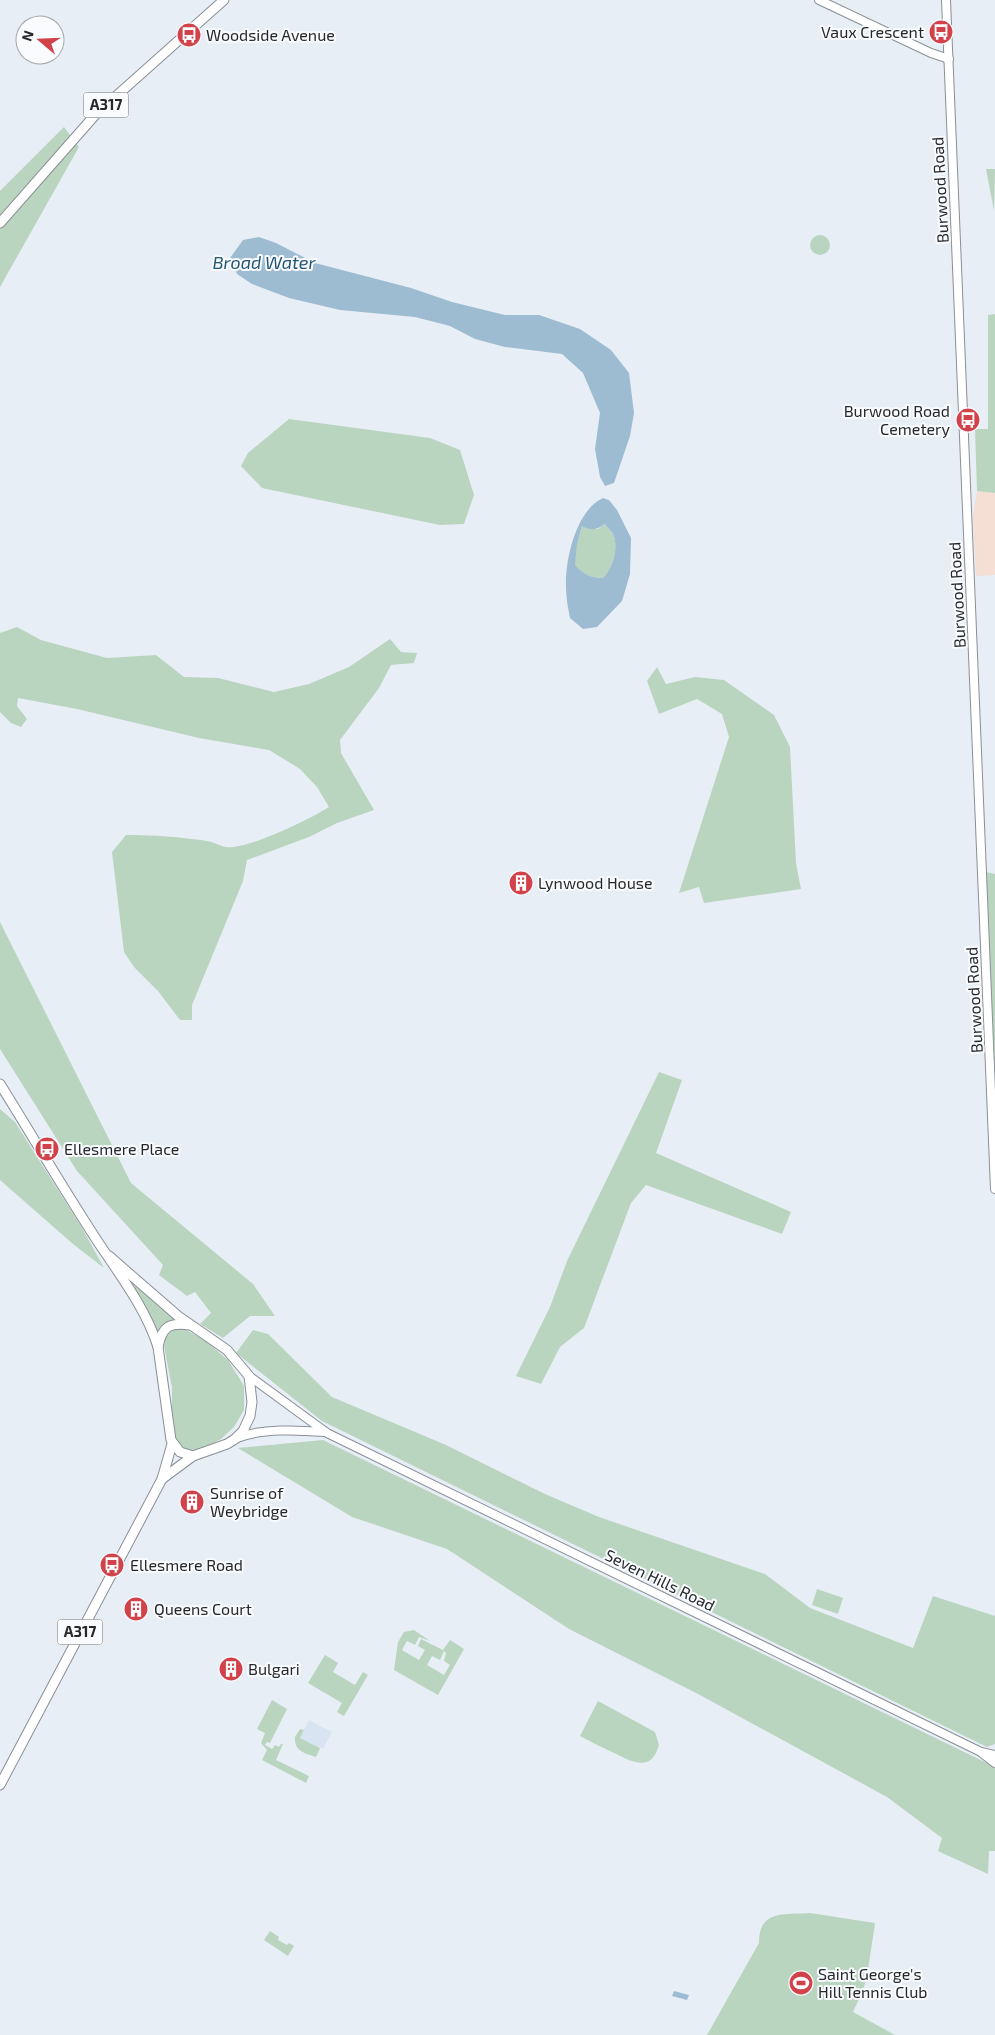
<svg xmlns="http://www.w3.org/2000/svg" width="995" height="2035" font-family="'Exo 2',sans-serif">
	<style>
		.commercial { fill: #f5ded3 }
		.built { fill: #d9e4f2 }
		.green { fill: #bad5bf; fill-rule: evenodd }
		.water { fill: #9ebcd1; fill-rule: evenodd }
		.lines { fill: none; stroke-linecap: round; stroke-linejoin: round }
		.secondary-casing { stroke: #8a8f96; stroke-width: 10 }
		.primary-casing { stroke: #8a8f96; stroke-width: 11 }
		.secondary { stroke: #fff; stroke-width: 8 }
		.primary { stroke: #fff; stroke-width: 9 }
		.labels { text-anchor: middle; stroke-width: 4; stroke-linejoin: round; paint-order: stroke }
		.shield { fill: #f9fbfe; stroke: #65676a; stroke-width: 1 }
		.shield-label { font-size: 15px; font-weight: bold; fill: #26282b }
		.poi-label { font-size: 16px; fill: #26282b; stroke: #f9fbfe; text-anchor: start }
		.street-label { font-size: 16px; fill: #26282b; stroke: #f9fbfe }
		.water-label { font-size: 18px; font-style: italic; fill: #235675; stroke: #f9fbfe }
	</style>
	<rect width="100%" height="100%" fill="#e8eef6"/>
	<polygon class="commercial" points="995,463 995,575 976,576 973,516 977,491 977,464"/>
	<polygon class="built" points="309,1720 332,1732 323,1749 300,1738"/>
	<g class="green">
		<polygon points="64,127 79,147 0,287 0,191"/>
		<polygon points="986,169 995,169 994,211"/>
		<circle cx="820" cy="245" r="10"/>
		<polygon points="995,314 995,493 977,491 975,429 988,429 988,315"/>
		<polygon points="289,419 430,438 460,450 474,495 464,524 440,525 262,488 241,466 248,453"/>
		<path d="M605,524C607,527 611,531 613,534C619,548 613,568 603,578C591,578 583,574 574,565L577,545L582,526L598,529Z"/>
		<path d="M17,627L41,640L107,658L156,655L184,677L218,678L274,692L309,684L349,667L390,639L401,652L417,653L414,663L391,665L379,688L340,740L341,753L374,810L337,823L309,837L247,860L243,881L192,1005V1020H180L158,991L134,967L124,952L112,852L126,835C153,835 181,837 207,841C214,842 219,846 226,847C245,851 312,818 329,807L317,787L300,769L269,750L199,738L77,709L18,698L17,706L27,719L21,727L11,723L0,712V633Z"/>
		<polygon points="657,667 666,684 695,677 724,680 774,715 790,747 796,863 801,889 704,903 699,887 679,893 729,737 722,714 697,699 659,714 647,681"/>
		<polygon points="986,872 995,874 995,1081 994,1058"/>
		<polygon points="0,922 131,1183 253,1284 275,1316 250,1316 223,1338 200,1324 211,1313 195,1292 187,1296 159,1275 163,1265 77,1171 0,1049"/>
		<polygon points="659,1072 682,1080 656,1153 791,1212 782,1234 646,1185 631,1203 584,1328 560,1347 541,1384 516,1376 550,1307 567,1261"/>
		<polygon points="0,1109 15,1122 82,1228 104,1268 73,1244 0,1180"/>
		<polygon points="137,1285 179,1319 167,1323 158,1332 135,1292 134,1288"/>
		<polygon points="174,1329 185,1329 207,1342 228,1360 244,1386 244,1410 234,1427 221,1439 196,1452 186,1451 175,1443 172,1423 172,1388 164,1346 166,1336"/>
		<polygon points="253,1330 268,1334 332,1397 446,1445 545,1494 599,1517 765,1574 810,1608 913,1648 933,1596 995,1616 995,1744 987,1747 322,1421 236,1353"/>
		<polygon points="323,1440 995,1767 995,1851 989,1851 988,1874 938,1851 942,1838 887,1797 700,1695 569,1629 447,1549 352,1517 238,1448"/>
		<polygon points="817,1589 843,1598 838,1614 812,1605"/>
		<path d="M414,1630L430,1641L419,1637L415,1645L407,1641L402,1650L419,1660L425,1650L418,1646L421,1639L443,1650L450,1640L464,1649L438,1695L394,1670L398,1642L404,1632ZM444,1651L446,1653L444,1661L450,1665L444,1675L427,1665L432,1656L440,1660Z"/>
		<polygon points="325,1655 338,1663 333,1672 355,1685 363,1672 368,1675 344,1716 337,1712 342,1703 308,1683"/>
		<polygon points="272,1700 287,1709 270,1743 267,1742 265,1745 272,1749 275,1745 279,1747 281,1744 283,1744 276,1760 309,1776 306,1783 262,1760 267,1750 261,1743 265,1733 257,1729"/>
		<path d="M598,1701L655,1732L659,1745C651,1774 631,1761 612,1752C601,1747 591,1742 580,1736Z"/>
		<path d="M300,1729L304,1730L300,1738L320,1748L316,1757C304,1753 294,1751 295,1737Z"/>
		<path d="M810,1913L875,1923L867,1977L863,1990L853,2012L895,2035H707L759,1943C759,1909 784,1915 810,1913Z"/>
		<polygon points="270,1931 279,1937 278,1940 287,1945 289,1943 294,1946 288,1956 264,1940"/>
	</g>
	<g class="water">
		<polygon points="259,237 276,243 315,263 411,288 452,302 505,315 539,315 580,329 611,350 629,373 634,413 630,436 614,483 605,486 600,477 595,449 600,413 583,373 562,354 505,347 475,339 450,326 415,317 340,310 289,298 252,284 237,274 230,258 243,240"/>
		<path d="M603,498L609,500L617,510L631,538L630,574L622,601L597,627L583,629L570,618C568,608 566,598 566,587C565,560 576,510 603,498ZM605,524C607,527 611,531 613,534C619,548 613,568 603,578C591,578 583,574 575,565L577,545L582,526C592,531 596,530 605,524Z"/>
		<polygon points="674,1991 689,1995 687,2000 672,1996"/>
	</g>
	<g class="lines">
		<defs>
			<g id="secondary">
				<polyline points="819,0 931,53 949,59"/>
				<polyline points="946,0 995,1189"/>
				<polyline points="249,1376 327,1433 981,1752 995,1755"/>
				<path d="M237,1438C262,1428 298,1430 325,1432"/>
				<polyline points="982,1753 995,1763"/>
			</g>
			<g id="primary">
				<polyline points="0,223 96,114 224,0"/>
				<path d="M0,1084C33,1137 64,1190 98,1242C120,1275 146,1309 158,1347"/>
				<polyline points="109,1256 178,1316 227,1350 249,1376 252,1402 250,1416 243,1431 235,1439 227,1444 193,1456 162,1479"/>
				<path d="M190,1325C170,1322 162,1326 158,1347L171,1440L180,1452L193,1456"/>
				<polyline points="0,1785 162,1479 172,1444"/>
			</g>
		</defs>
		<use href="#secondary" class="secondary-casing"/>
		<use href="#primary" class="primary-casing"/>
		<use href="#secondary" class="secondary"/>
		<use href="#primary" class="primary"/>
	</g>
	<defs>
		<symbol id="bus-disc" viewBox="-11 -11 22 22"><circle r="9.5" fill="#d2424b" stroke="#f9fbfe"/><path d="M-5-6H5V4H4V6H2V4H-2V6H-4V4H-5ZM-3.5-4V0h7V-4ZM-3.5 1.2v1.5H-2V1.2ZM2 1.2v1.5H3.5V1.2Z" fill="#fff"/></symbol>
		<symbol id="building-disc" viewBox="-11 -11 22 22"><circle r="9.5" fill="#d2424b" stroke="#f9fbfe"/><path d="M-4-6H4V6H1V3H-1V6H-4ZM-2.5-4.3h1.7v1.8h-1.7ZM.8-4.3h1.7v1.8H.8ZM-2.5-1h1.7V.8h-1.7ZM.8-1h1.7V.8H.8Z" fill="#fff"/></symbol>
		<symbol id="stadium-disc" viewBox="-11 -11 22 22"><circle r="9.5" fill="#d2424b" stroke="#f9fbfe"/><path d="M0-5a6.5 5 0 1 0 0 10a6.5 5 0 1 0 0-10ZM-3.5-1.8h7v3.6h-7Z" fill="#fff"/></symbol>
	</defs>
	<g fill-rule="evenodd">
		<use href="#bus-disc" x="927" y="18" width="28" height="28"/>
		<use href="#bus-disc" x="175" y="21" width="28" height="28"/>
		<use href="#bus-disc" x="954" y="406" width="28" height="28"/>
		<use href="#building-disc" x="507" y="869" width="28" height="28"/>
		<use href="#bus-disc" x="33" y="1135" width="28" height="28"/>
		<use href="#building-disc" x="178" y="1488" width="28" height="28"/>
		<use href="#bus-disc" x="98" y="1551" width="28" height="28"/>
		<use href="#building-disc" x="122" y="1595" width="28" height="28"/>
		<use href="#building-disc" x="217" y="1655" width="28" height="28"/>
		<use href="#stadium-disc" x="787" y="1969" width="28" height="28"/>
	</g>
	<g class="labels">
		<g class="shield">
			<rect x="83.5" y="92.5" width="45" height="25" rx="4"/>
			<rect x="57.5" y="1619.5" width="45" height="25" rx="4"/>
		</g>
		<g class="shield-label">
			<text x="106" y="110">A317</text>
			<text x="80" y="1637">A317</text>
		</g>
		<g class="poi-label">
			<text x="924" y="38" text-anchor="end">Vaux Crescent</text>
			<text x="206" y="41">Woodside Avenue</text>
			<text x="950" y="417" text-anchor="end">Burwood Road<tspan x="950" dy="18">Cemetery</tspan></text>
			<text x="538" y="889">Lynwood House</text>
			<text x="64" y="1155">Ellesmere Place</text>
			<text x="210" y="1499">Sunrise of<tspan x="210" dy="18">Weybridge</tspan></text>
			<text x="130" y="1571">Ellesmere Road</text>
			<text x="154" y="1615">Queens Court</text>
			<text x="248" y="1675">Bulgari</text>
			<text x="818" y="1980">Saint George's<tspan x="818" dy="18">Hill Tennis Club</tspan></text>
		</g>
		<g class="street-label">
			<text transform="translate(940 190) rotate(-93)" y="6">Burwood Road</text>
			<text transform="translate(957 595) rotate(-93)" y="6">Burwood Road</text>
			<text transform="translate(974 1000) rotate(-93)" y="6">Burwood Road</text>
			<text transform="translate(660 1580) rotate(26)" y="6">Seven Hills Road</text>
		</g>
		<g class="water-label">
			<text x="264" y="269">Broad Water</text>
		</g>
	</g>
	<g transform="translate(40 40) rotate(289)"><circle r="24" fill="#f9fbfe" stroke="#a5a7aa"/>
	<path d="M0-4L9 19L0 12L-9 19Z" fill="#d2424b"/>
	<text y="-8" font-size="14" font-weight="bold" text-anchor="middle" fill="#26282b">N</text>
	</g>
</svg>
